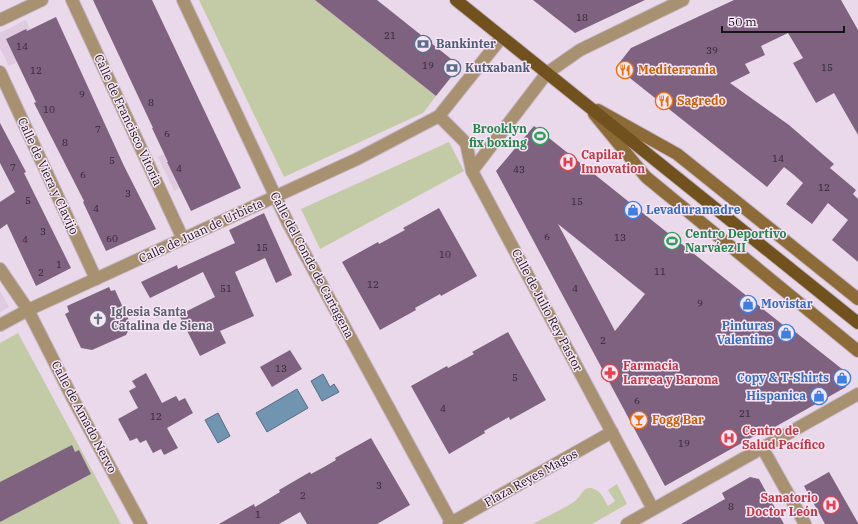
<svg xmlns="http://www.w3.org/2000/svg" width="858" height="524" font-family="'IBM Plex Serif',serif">
	<style>
		.built { fill: #e0cae0 }
		.green { fill: #c2cba5 }
		.water { fill: #7194b0; stroke: #576d83 }
		.building { fill: #7f6280; fill-rule: evenodd }
		.lines { fill: none; stroke-linecap: round; stroke-linejoin: round }
		.street-casing { stroke: #c4b5c4; stroke-width: 14 }
		.secondary-casing { stroke: #c4b5c4; stroke-width: 14 }
		.primary-casing { stroke: #c4b5c4; stroke-width: 14 }
		.street { stroke: #a89171; stroke-width: 12 }
		.secondary { stroke: #8c6b38; stroke-width: 12 }
		.primary { stroke: #71511d; stroke-width: 12 }
		.labels { text-anchor: middle; stroke-width: 3; stroke-linejoin: round; paint-order: stroke }
		.number-label { font-size: 10px; fill: #322733 }
		.service-label { font-size: 12px; font-weight: bold; fill: #4e5e75; stroke: #f7e6f7; text-anchor: start }
		.food-label { font-size: 12px; font-weight: bold; fill: #c56008; stroke: #f7e6f7; text-anchor: start }
		.street-label { font-size: 12px; fill: #191319; stroke: #f7e6f7 }
		.leisure-label { font-size: 12px; font-weight: bold; fill: #27864d; stroke: #f7e6f7; text-anchor: end }
		.health-label { font-size: 12px; font-weight: bold; fill: #be3a42; stroke: #f7e6f7; text-anchor: start }
		.shop-label { font-size: 12px; font-weight: bold; fill: #366cbe; stroke: #f7e6f7; text-anchor: end }
		.worship-label { font-size: 12px; font-weight: bold; fill: #5b616d; stroke: #f7e6f7; text-anchor: start }
	</style>
	<rect width="100%" height="100%" fill="#ead9ea"/>
	<g class="built">
		<polygon points="26,20 40,51 9,66 0,48 0,33"/>
		<polygon points="190,143 205,177 174,191 158,157"/>
		<polygon points="0,291 9,307 0,312"/>
	</g>
	<g class="green">
		<polygon points="199,0 315,0 436,96 423,113 284,177"/>
		<polygon points="449,142 464,171 320,249 301,209"/>
		<polygon points="18,333 121,524 0,524 0,343"/>
		<path d="M617,484L627,504L592,524H533C547,516 562,510 575,501C581,497 584,484 594,489C602,492 604,500 608,506L615,501L608,490Z"/>
	</g>
	<g class="water">
		<polygon points="323,374 330,387 334,384 339,392 322,401 311,381"/>
		<polygon points="297,389 308,408 267,432 256,413"/>
		<polygon points="218,413 230,436 218,443 205,420"/>
	</g>
	<g class="building">
		<polygon points="93,0 152,0 241,188 191,211 167,162 168,162 152,128 153,128"/>
		<polygon points="315,0 377,0 460,66 436,96"/>
		<polygon points="533,0 645,0 575,33"/>
		<polygon points="734,0 841,0 858,30 858,135 834,93 816,103 793,63 803,58 788,33 761,46 765,55 745,64 750,73 730,83 789,125 834,164 830,168 856,190 853,194 858,199 858,262 832,240 848,220 828,203 812,224 786,204 803,183 794,175 784,167 767,187 616,67 631,48"/>
		<polygon points="56,17 124,166 156,229 106,251 83,202 84,201 34,103 36,102 6,39 26,29 27,31"/>
		<polygon points="0,123 26,172 24,173 71,268 36,286 7,224 0,229 0,202 15,192 0,163"/>
		<path d="M534,126L788,329L789,327L847,373L846,387L766,432L765,430L665,486L496,171ZM558,224L645,294L615,331L606,314Z"/>
		<polygon points="439,208 477,276 441,296 440,294 415,308 416,310 380,330 342,262 378,242 379,244 405,230 403,228"/>
		<polygon points="264,213 292,275 276,283 265,258 235,272 254,316 220,331 226,343 200,356 179,315 215,297 203,272 150,298 141,282 177,265 178,269 235,243 229,230"/>
		<polygon points="109,287 111,291 115,290 131,325 126,335 92,350 81,348 65,314 69,312 67,306"/>
		<polygon points="508,332 546,400 510,420 509,417 484,431 485,433 449,454 411,386 447,366 448,368 474,354 472,352"/>
		<polygon points="290,350 302,369 272,387 260,367"/>
		<polygon points="146,373 162,403 176,396 179,401 185,398 193,413 167,428 178,448 164,455 161,449 153,453 146,440 140,443 137,438 130,441 118,419 138,408 129,391 136,387 132,381"/>
		<polygon points="371,438 410,505 377,524 307,524 300,512 279,524 219,524 254,504 255,507 280,492 279,490 310,472 311,474 324,467 336,460 335,458"/>
		<polygon points="72,445 75,452 79,450 91,474 0,522 0,482"/>
		<polygon points="829,472 858,523 858,524 825,524 804,486"/>
		<polygon points="750,477 759,479 784,524 681,524 725,499 722,493"/>
	</g>
	<g class="lines">
		<defs>
			<g id="street">
				<polyline points="72,0 183,239"/>
				<polyline points="183,0 288,223 452,524"/>
				<polyline points="0,20 42,0"/>
				<polyline points="0,72 96,279"/>
				<polyline points="439,116 466,143 472,171 653,509"/>
				<polyline points="472,171 547,73 580,50 683,0"/>
				<polyline points="0,269 28,310 73,399 141,524"/>
				<polyline points="0,325 28,310 357,159 439,116 502,37"/>
				<polyline points="763,449 805,524"/>
				<polyline points="449,524 612,432"/>
				<polyline points="627,524 858,394"/>
			</g>
			<g id="secondary">
				<polyline points="598,110 677,154 858,299"/>
				<polyline points="594,114 646,177 858,351"/>
			</g>
			<polyline id="primary" points="456,0 858,323"/>
		</defs>
		<use href="#street" class="street-casing"/>
		<use href="#secondary" class="secondary-casing"/>
		<use href="#primary" class="primary-casing"/>
		<use href="#street" class="street"/>
		<use href="#secondary" class="secondary"/>
		<use href="#primary" class="primary"/>
	</g>
	<defs>
		<symbol id="bank-ring" viewBox="-11 -11 22 22"><circle r="9.5" fill="#f7e6f7" stroke="#5c6f8a" stroke-width="1.5"/><path d="M-6-4H6V4H-6ZM0-2.3a2.3 2.3 0 1 0 0 4.6a2.3 2.3 0 1 0 0-4.6Z" fill="#5c6f8a"/></symbol>
		<symbol id="restaurant-ring" viewBox="-11 -11 22 22"><circle r="9.5" fill="#f7e6f7" stroke="#e8710a" stroke-width="1.5"/><path d="M-5-6h1v4h1v-4h1v4h1v-4h1v5L-1.5 .5V6h-2V.5L-5-1ZM5-6V6H3V1.5H1.5Q1.5-4 5-6Z" fill="#e8710a"/></symbol>
		<symbol id="stadium-ring" viewBox="-11 -11 22 22"><circle r="9.5" fill="#f7e6f7" stroke="#2e9e5b" stroke-width="1.5"/><path d="M0-5a6.5 5 0 1 0 0 10a6.5 5 0 1 0 0-10ZM-3.5-1.8h7v3.6h-7Z" fill="#2e9e5b"/></symbol>
		<symbol id="hospital-ring" viewBox="-11 -11 22 22"><circle r="9.5" fill="#f7e6f7" stroke="#e0444e" stroke-width="1.5"/><path d="M-5-5h3v3.5h4V-5h3V5h-3V1.5h-4V5h-3Z" fill="#e0444e"/></symbol>
		<symbol id="shop-ring" viewBox="-11 -11 22 22"><circle r="9.5" fill="#f7e6f7" stroke="#3f7fe0" stroke-width="1.5"/><path d="M-5-2.5h2.3a2.7 3.5 0 0 1 5.4 0H5L5.5 6h-11ZM-1.5-2.5h3a1.5 2.3 0 0 0-3 0Z" fill="#3f7fe0"/></symbol>
		<symbol id="church-ring" viewBox="-11 -11 22 22"><circle r="9.5" fill="#f7e6f7" stroke="#6b7280" stroke-width="1.5"/><path d="M-1.2-6h2.4v3.5h3.3v2.4h-3.3V6h-2.4V-.1h-3.3v-2.4h3.3Z" fill="#6b7280"/></symbol>
		<symbol id="pharmacy-ring" viewBox="-11 -11 22 22"><circle r="9.5" fill="#f7e6f7" stroke="#e0444e" stroke-width="1.5"/><path d="M-2-6h4v4h4v4h-4v4h-4v-4h-4v-4h4Z" fill="#e0444e"/></symbol>
		<symbol id="bar-ring" viewBox="-11 -11 22 22"><circle r="9.5" fill="#f7e6f7" stroke="#e8710a" stroke-width="1.5"/><path d="M-6-5H6L.8 .8V4.5H3.5V6h-7V4.5H-.8V.8Z" fill="#e8710a"/></symbol>
	</defs>
	<g fill-rule="evenodd">
		<use href="#bank-ring" x="413" y="34" width="20" height="20"/>
		<use href="#bank-ring" x="442" y="58" width="20" height="20"/>
		<use href="#restaurant-ring" x="615" y="60" width="20" height="20"/>
		<use href="#restaurant-ring" x="654" y="91" width="20" height="20"/>
		<use href="#stadium-ring" x="530" y="126" width="20" height="20"/>
		<use href="#hospital-ring" x="558" y="152" width="20" height="20"/>
		<use href="#shop-ring" x="623" y="200" width="20" height="20"/>
		<use href="#stadium-ring" x="662" y="231" width="20" height="20"/>
		<use href="#shop-ring" x="738" y="294" width="20" height="20"/>
		<use href="#church-ring" x="88" y="309" width="20" height="20"/>
		<use href="#shop-ring" x="776" y="323" width="20" height="20"/>
		<use href="#pharmacy-ring" x="600" y="363" width="20" height="20"/>
		<use href="#shop-ring" x="832" y="368" width="20" height="20"/>
		<use href="#shop-ring" x="809" y="386" width="20" height="20"/>
		<use href="#bar-ring" x="629" y="410" width="20" height="20"/>
		<use href="#hospital-ring" x="719" y="428" width="20" height="20"/>
		<use href="#hospital-ring" x="821" y="495" width="20" height="20"/>
	</g>
	<g class="labels">
		<g class="number-label">
			<text x="582" y="21">18</text>
			<text x="390" y="39">21</text>
			<text x="22" y="50">14</text>
			<text x="712" y="54">39</text>
			<text x="428" y="69">19</text>
			<text x="827" y="71">15</text>
			<text x="36" y="74">12</text>
			<text x="82" y="98">9</text>
			<text x="151" y="106">8</text>
			<text x="49" y="113">10</text>
			<text x="98" y="133">7</text>
			<text x="167" y="137">6</text>
			<text x="65" y="146">8</text>
			<text x="778" y="162">14</text>
			<text x="112" y="164">5</text>
			<text x="13" y="171">7</text>
			<text x="179" y="172">4</text>
			<text x="519" y="173">43</text>
			<text x="83" y="178">6</text>
			<text x="824" y="191">12</text>
			<text x="128" y="197">3</text>
			<text x="28" y="204">5</text>
			<text x="577" y="205">15</text>
			<text x="96" y="212">4</text>
			<text x="43" y="235">3</text>
			<text x="547" y="240">6</text>
			<text x="620" y="241">13</text>
			<text x="112" y="242">60</text>
			<text x="25" y="243">4</text>
			<text x="262" y="251">15</text>
			<text x="445" y="258">10</text>
			<text x="59" y="268">1</text>
			<text x="660" y="275">11</text>
			<text x="41" y="276">2</text>
			<text x="373" y="288">12</text>
			<text x="226" y="292">51</text>
			<text x="575" y="292">4</text>
			<text x="700" y="307">9</text>
			<text x="603" y="344">2</text>
			<text x="281" y="372">13</text>
			<text x="515" y="381">5</text>
			<text x="637" y="404">6</text>
			<text x="443" y="412">4</text>
			<text x="745" y="417">21</text>
			<text x="156" y="420">12</text>
			<text x="684" y="447">19</text>
			<text x="379" y="489">3</text>
			<text x="303" y="499">2</text>
			<text x="731" y="510">8</text>
			<text x="258" y="518">1</text>
		</g>
		<g class="service-label">
			<text x="436" y="48">Bankinter</text>
			<text x="465" y="72">Kutxabank</text>
		</g>
		<g class="food-label">
			<text x="638" y="74">Mediterrania</text>
			<text x="677" y="105">Sagredo</text>
			<text x="652" y="424">Fogg Bar</text>
		</g>
		<g class="street-label">
			<text transform="translate(128 120) rotate(65)" y="4">Calle de Francisco Vitoria</text>
			<text transform="translate(48 176) rotate(65)" y="4">Calle de Viera y Clavijo</text>
			<text transform="translate(201 231) rotate(-25)" y="4">Calle de Juan de Urbieta</text>
			<text transform="translate(312 265) rotate(62)" y="4">Calle del Conde de Cartagena</text>
			<text transform="translate(547 310) rotate(62)" y="4">Calle de Julio Rey Pastor</text>
			<text transform="translate(84 417) rotate(62)" y="4">Calle de Amado Nervo</text>
			<text transform="translate(531 478) rotate(-29)" y="4">Plaza Reyes Magos</text>
		</g>
		<g class="leisure-label">
			<text x="527" y="133">Brooklyn<tspan x="527" dy="14">fix boxing</tspan></text>
			<text x="685" y="238" text-anchor="start">Centro Deportivo<tspan x="685" dy="14">Narváez II</tspan></text>
		</g>
		<g class="health-label">
			<text x="581" y="159">Capilar<tspan x="581" dy="14">Innovation</tspan></text>
			<text x="623" y="370">Farmacia<tspan x="623" dy="14">Larrea y Barona</tspan></text>
			<text x="742" y="435">Centro de<tspan x="742" dy="14">Salud Pacífico</tspan></text>
			<text x="818" y="502" text-anchor="end">Sanatorio<tspan x="818" dy="14">Doctor León</tspan></text>
		</g>
		<g class="shop-label">
			<text x="646" y="214" text-anchor="start">Levaduramadre</text>
			<text x="761" y="308" text-anchor="start">Movistar</text>
			<text x="773" y="330">Pinturas<tspan x="773" dy="14">Valentine</tspan></text>
			<text x="829" y="382">Copy &amp; T-Shirts</text>
			<text x="806" y="400">Hispanica</text>
		</g>
		<g class="worship-label">
			<text x="111" y="316">Iglesia Santa<tspan x="111" dy="14">Catalina de Siena</tspan></text>
		</g>
	</g>
	<path d="M722 26v6h122v-6" fill="none" stroke="#191319" stroke-width="2"/>
	<text x="728" y="26" font-size="12" fill="#191319" stroke="#f7e6f7" stroke-width="3" paint-order="stroke">50 m</text>
</svg>
